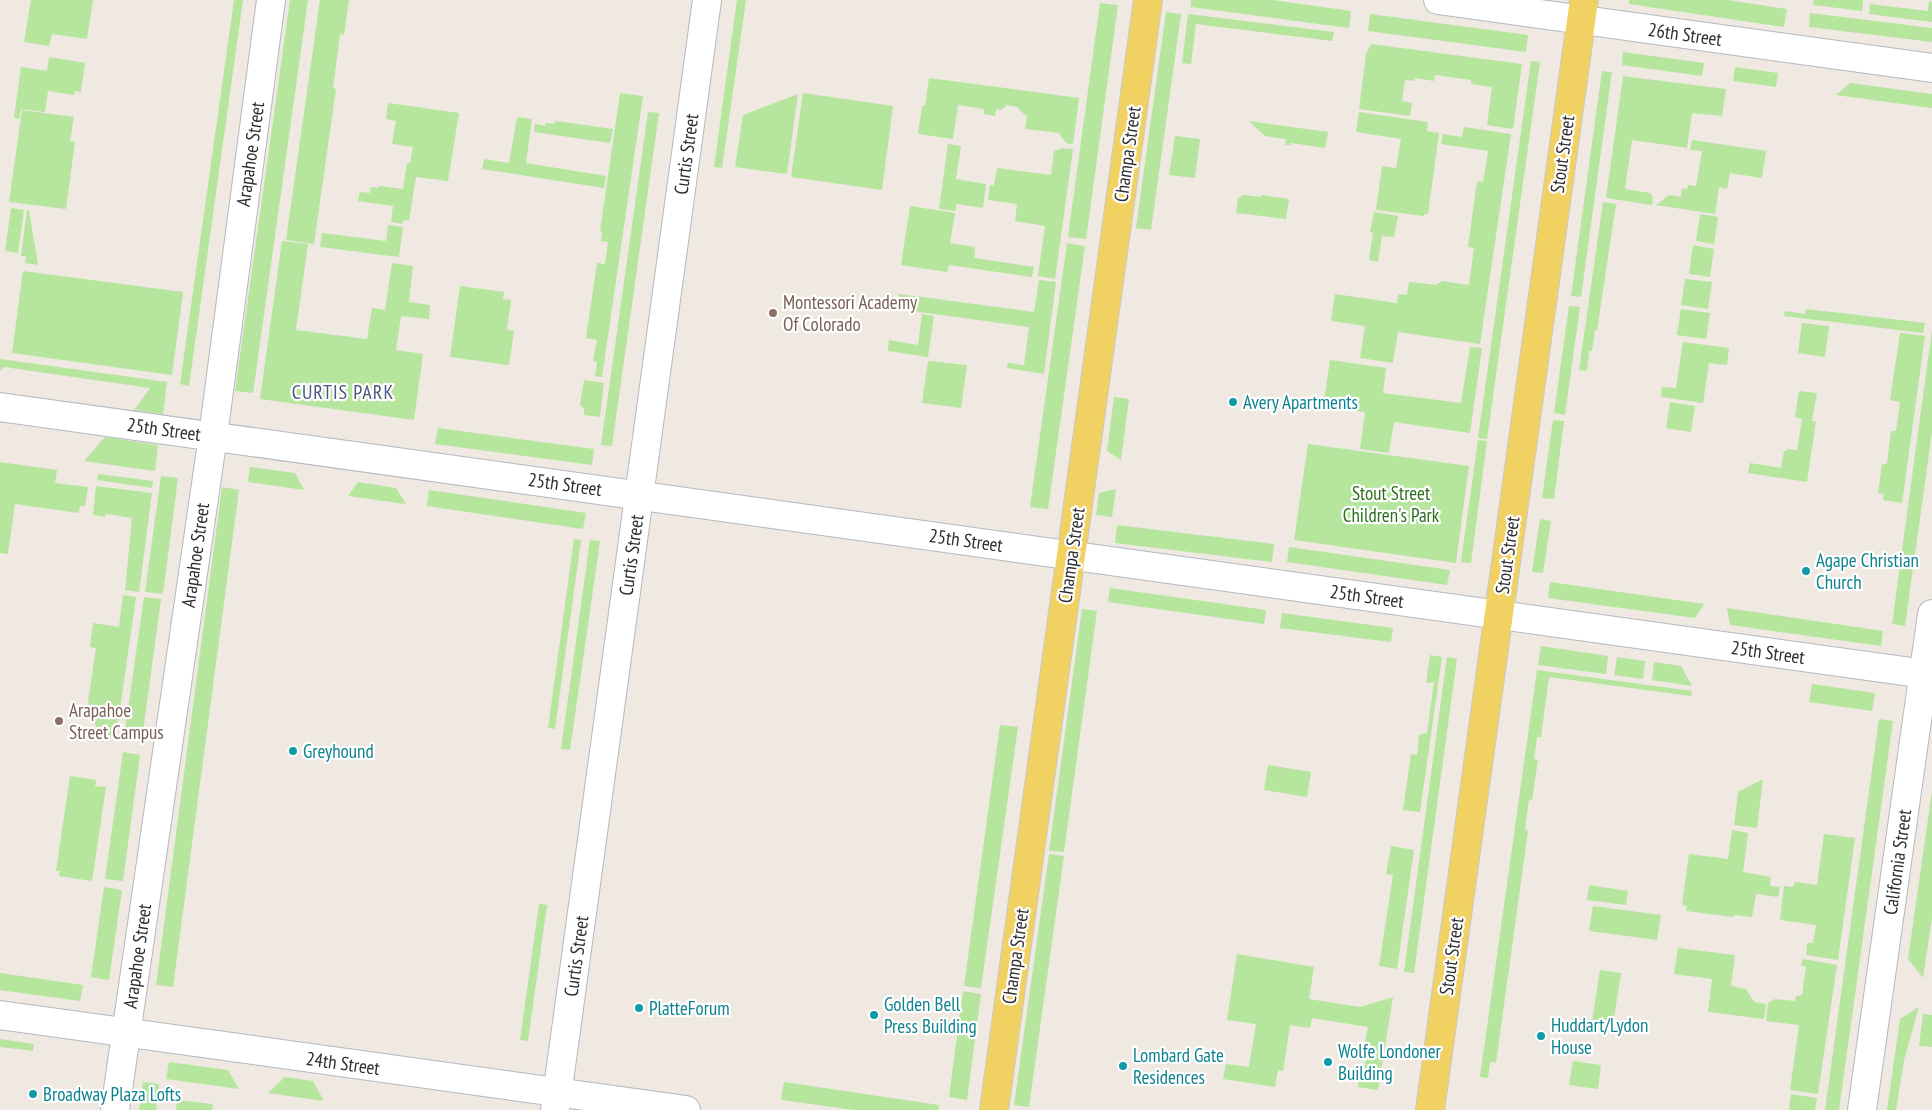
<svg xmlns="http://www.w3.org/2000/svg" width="1932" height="1110" font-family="'PT Sans Narrow',sans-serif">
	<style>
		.green { fill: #b6e59e }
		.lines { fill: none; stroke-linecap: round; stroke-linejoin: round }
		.minor-casing { stroke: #b4b7c1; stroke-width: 30 }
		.major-casing { stroke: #c9c9c9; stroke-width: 30 }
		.minor { stroke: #fff; stroke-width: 28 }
		.major { stroke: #f2d163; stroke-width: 28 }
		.education-dot { fill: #8d6e63; stroke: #fff; stroke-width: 2 }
		.culture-dot { fill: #0f9aa8; stroke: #fff; stroke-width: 2 }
		.labels { text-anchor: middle; stroke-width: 4.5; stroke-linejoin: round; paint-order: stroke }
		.street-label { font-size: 19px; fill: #2e2e2e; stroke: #fff }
		.education-label { font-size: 19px; fill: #785e54; stroke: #fff; text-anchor: start }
		.culture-label { font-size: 19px; fill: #0d838f; stroke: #fff; text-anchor: start }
		.park-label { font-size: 19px; fill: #2c6e1b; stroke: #fff }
		.neighbourhood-label { font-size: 20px; letter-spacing: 1px; fill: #4d5680; stroke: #fff }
	</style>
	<rect width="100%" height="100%" fill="#efe9e1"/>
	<g class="green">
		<polygon points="31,0 93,0 87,39 52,34 49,46 24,42"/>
		<polygon points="234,0 243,0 189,386 180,384"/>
		<polygon points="290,0 308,0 253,393 235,391"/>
		<polygon points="320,0 349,0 344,35 340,34 333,88 336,89 314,244 286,240"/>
		<polygon points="737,0 746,0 722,168 714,167"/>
		<polygon points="1191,0 1273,0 1351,11 1349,28 1191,7"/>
		<polygon points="1629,0 1728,0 1787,9 1784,27 1629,4"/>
		<polygon points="1814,0 1863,0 1862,11 1813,5"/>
		<polygon points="1929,1 1932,2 1932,22 1869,14 1870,4 1928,11"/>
		<polygon points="1100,3 1118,5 1086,239 1068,237"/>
		<polygon points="1166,12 1181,14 1151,230 1136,228"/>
		<polygon points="1810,13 1932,28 1932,42 1809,27"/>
		<polygon points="1188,14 1334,32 1332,41 1196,24 1191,64 1182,63"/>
		<polygon points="1370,14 1528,35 1526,52 1368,31"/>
		<polygon points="1371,44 1522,64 1513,129 1487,125 1492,87 1471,84 1471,80 1435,75 1434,81 1415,78 1415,81 1405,80 1402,101 1412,103 1410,116 1359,109 1366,54"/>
		<polygon points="1623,52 1704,63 1702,76 1622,65"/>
		<polygon points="49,57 85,63 81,92 75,91 74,95 48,91 45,112 21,109 19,119 14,118 21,67 47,71"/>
		<polygon points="1531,61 1540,62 1487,439 1478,438"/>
		<polygon points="1735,67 1778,73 1776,87 1733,81"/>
		<polygon points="1602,71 1612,72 1581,297 1571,296"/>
		<polygon points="1623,76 1726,89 1722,116 1692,113 1687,148 1632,140 1625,189 1650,193 1653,198 1652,205 1606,198"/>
		<polygon points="929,78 1079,98 1073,144 1066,143 1059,133 1025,129 1027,115 1024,114 1017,107 1007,105 1001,110 996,109 995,116 984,114 984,109 958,105 953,139 918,134 922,106 925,106"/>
		<polygon points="1850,83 1932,94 1932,108 1836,95"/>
		<polygon points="620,93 643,96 602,377 595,376 597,362 593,361 597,340 586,338 597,263 605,264 608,242 601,241 602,232 600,231"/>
		<polygon points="803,93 893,106 882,190 791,177"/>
		<polygon points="798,94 787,174 735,167 743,115"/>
		<polygon points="388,103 459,113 448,181 416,177 409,221 403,220 403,224 391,222 393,206 358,201 360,192 370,193 371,187 378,188 379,186 403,189 407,163 410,163 413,147 392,144 396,121 386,119"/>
		<polygon points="22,110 74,117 70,141 75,142 66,209 9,202"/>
		<polygon points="648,112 659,113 612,446 601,445"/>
		<polygon points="1359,112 1428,122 1427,131 1439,133 1428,214 1424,214 1424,216 1376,210 1382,166 1396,168 1401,139 1356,132"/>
		<polygon points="517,117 532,119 526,163 606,176 604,188 482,169 484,159 509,163"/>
		<polygon points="556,121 613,129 610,143 534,132 535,124 545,126 546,123 554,124"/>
		<polygon points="1249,121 1328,132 1325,148 1291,143 1290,145 1285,145 1286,139 1265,136"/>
		<polygon points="1464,127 1511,134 1480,344 1398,332 1393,363 1360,358 1365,326 1331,321 1335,294 1397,303 1398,294 1407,295 1409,282 1436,285 1442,281 1469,285 1474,248 1468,247 1477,181 1483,182 1488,151 1441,144 1443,134 1462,137"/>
		<polygon points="1175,136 1200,139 1195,178 1169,175"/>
		<polygon points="1692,140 1766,151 1762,178 1730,173 1727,189 1719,187 1715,214 1656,205 1669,195 1681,197 1682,188 1687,189 1688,185 1696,186 1702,151 1690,150"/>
		<polygon points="948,144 961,146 956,179 986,184 983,208 957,204 955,211 939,209"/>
		<polygon points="1063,148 1073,149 1055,279 1038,276 1045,226 1015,221 1017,204 988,200 990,185 994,185 997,168 1051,175 1054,151"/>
		<polygon points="1243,195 1261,197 1261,195 1289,199 1286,219 1236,213 1238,198"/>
		<polygon points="1603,202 1616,204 1597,330 1595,330 1592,351 1589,351 1587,371 1579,370"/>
		<polygon points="910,206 955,213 950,243 975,247 974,258 1034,267 1032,277 949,265 947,272 901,265"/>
		<polygon points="11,208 24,210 18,253 5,251"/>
		<polygon points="27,210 29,210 38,265 25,263 26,256 21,256"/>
		<polygon points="1374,212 1398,216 1394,237 1382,236 1378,262 1369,260 1373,233 1370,232"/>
		<polygon points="1700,214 1718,217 1714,244 1696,241"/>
		<polygon points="388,225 403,227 399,257 320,247 322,233 386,241"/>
		<polygon points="282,241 308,244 296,330 367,339 372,308 385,310 392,263 413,266 409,302 430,305 429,319 401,316 396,350 423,354 414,420 260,399"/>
		<polygon points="1067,243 1085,246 1048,509 1030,507"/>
		<polygon points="1693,245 1714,249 1710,277 1689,274"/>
		<polygon points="23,271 183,292 172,375 12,353"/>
		<polygon points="1685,279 1712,282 1708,309 1681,305"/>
		<polygon points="1039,280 1056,282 1044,374 1007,368 1008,363 1024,365 1029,327 897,309 899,294 1034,312"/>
		<polygon points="460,286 504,292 503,299 511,300 507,330 514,331 509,365 450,357"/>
		<polygon points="1569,306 1580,307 1565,415 1554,413"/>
		<polygon points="1681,309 1710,313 1706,339 1677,335"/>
		<polygon points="1806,309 1925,323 1923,333 1784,316 1785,311 1805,314"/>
		<polygon points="922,314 934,316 928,357 888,351 889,340 918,345"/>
		<polygon points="1802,323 1829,326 1825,357 1798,353"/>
		<polygon points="1932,330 1932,432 1905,626 1892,624"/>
		<polygon points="1900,333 1925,336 1902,503 1883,500 1884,494 1878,493 1882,464 1887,464 1891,431 1896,431 1900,402 1890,400"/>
		<polygon points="1683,342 1729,348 1727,365 1709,363 1703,403 1661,397 1662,387 1676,388"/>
		<polygon points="1470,347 1482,348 1470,433 1394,422 1389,453 1360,449 1365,412 1323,408 1330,360 1386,368 1383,393 1461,403"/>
		<polygon points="0,359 167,382 163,414 134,410 150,388 4,367 0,371"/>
		<polygon points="928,361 967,365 961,408 922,403"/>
		<polygon points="584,380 604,383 600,417 584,415 584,409 580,405"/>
		<polygon points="1799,391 1817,393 1812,421 1816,421 1807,482 1748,473 1750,463 1781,468 1784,451 1787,451 1787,449 1797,450 1802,419 1795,417"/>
		<polygon points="1114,397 1129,399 1121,460 1107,451"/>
		<polygon points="1670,402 1695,406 1691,432 1666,428"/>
		<polygon points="1553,420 1564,421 1554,499 1542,498"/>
		<polygon points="438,428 594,449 592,465 435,444"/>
		<polygon points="105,437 158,445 155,471 84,461"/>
		<polygon points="1478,440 1487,441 1471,563 1461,562"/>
		<polygon points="1308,444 1469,466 1456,563 1294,540"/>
		<polygon points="0,462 57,470 55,483 88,487 85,506 80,506 79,513 15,504 8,554 0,553"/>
		<polygon points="250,467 295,473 304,490 248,482"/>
		<polygon points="98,474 153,481 152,488 97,480"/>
		<polygon points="161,476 178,478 163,594 145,592"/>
		<polygon points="358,482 396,488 406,504 348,496"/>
		<polygon points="96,486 152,493 139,592 125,590 132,518 106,514 105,517 93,515"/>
		<polygon points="222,487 239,490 173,987 156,985"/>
		<polygon points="1116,489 1112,517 1096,515 1099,493"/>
		<polygon points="429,490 586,513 583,529 427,506"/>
		<polygon points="1540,519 1551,521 1543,573 1532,572"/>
		<polygon points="1117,525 1274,544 1272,562 1115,543"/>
		<polygon points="574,539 581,540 555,729 548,728"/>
		<polygon points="590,540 600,541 570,750 561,749"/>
		<polygon points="1289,547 1450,570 1447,585 1287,562"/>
		<polygon points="1550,582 1704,604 1695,618 1548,598"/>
		<polygon points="1110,588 1266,610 1264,624 1108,602"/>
		<polygon points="123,595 136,597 116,737 102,734 103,728 96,727 88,702 96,648 90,647 93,623 119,627"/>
		<polygon points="144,597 161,599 142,740 124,737"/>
		<polygon points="1727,608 1883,631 1881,646 1730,625"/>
		<polygon points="1082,609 1097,611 1064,852 1049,851"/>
		<polygon points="1282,613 1393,628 1391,642 1280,628"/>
		<polygon points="1541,646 1608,656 1606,674 1538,665"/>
		<polygon points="1430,655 1442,657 1420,812 1403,810 1411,754 1417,755 1419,735 1427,733 1434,682 1426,683"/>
		<polygon points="1447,657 1457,659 1414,973 1404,972"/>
		<polygon points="1617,657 1645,661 1643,679 1614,675"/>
		<polygon points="1654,662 1681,666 1692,686 1652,680"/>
		<polygon points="1537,670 1692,691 1691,696 1549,677 1541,737 1537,737 1534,759 1538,760 1532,800 1529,800 1525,829 1528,831 1496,1063 1490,1062 1488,1078 1480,1077"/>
		<polygon points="1812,684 1875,693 1872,711 1809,702"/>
		<polygon points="1879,719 1893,721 1839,1110 1825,1110"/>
		<polygon points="1000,725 1018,727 981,988 964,986"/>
		<polygon points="123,752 140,755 123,881 105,879"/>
		<polygon points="1268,765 1311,772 1307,797 1264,790"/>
		<polygon points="70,776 96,780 95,786 106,787 92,881 59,876 60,871 56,871"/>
		<polygon points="1763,779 1757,828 1734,825 1738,792"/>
		<polygon points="1932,791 1932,918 1923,978 1908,959"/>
		<polygon points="1732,830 1748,833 1743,872 1771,877 1770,886 1780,887 1778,897 1756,894 1752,917 1735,915 1734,917 1686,911 1687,906 1682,905 1689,854 1728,859"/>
		<polygon points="1824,834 1855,838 1838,960 1806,955 1807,943 1813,943 1816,925 1780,920 1784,886 1793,887 1795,882 1817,885"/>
		<polygon points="1391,846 1414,850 1397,969 1379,966 1393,875 1386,874"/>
		<polygon points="1049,854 1064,856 1029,1107 1014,1105"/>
		<polygon points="1589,885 1628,891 1626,905 1587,900"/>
		<polygon points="104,887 122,890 109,980 91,977"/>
		<polygon points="539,904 547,905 528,1041 520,1040"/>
		<polygon points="1593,906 1661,915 1657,940 1589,931"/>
		<polygon points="1678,948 1735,955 1731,986 1746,989 1754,1002 1766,1004 1764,1019 1708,1012 1712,979 1674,974"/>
		<polygon points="1237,954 1314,967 1309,999 1360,1007 1393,997 1378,1090 1358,1087 1360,1070 1364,1070 1369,1043 1365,1042 1368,1027 1312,1018 1310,1028 1290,1025 1283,1071 1278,1070 1275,1087 1223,1079 1226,1064 1249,1067 1256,1024 1227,1020"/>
		<polygon points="1803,959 1837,965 1818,1094 1790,1090 1799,1025 1766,1021 1768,1003 1775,999 1795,1001 1796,996 1802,995 1806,967 1801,965"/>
		<polygon points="1600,970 1621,973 1612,1031 1591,1028"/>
		<polygon points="0,973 83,985 80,1001 0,990"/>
		<polygon points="963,991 981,994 967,1100 949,1097"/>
		<polygon points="1919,1007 1904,1060 1896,1110 1887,1110 1900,1019"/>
		<polygon points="1923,1014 1932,1015 1932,1047 1919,1046"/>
		<polygon points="0,1039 34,1044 33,1051 0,1047"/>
		<polygon points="1573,1061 1601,1065 1598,1089 1569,1085"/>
		<polygon points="169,1062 228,1070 239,1089 166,1079"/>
		<polygon points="285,1077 313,1081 324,1101 268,1093"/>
		<polygon points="143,1082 159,1084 156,1110 139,1110"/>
		<polygon points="784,1082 939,1105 938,1110 854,1110 781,1100"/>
		<polygon points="1791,1094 1817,1098 1815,1110 1789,1110"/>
		<polygon points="177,1100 213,1104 212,1110 176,1110"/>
	</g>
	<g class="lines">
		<defs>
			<g id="minor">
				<polyline points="1438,0 1932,68"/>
				<polyline points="0,407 1932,675"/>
				<polyline points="0,1015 686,1110"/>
				<polyline points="115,1110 213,436 271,0"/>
				<polyline points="555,1110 707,0"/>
				<polyline points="1862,1110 1932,614"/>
			</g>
			<g id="major">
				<polyline points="994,1110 1148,0"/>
				<polyline points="1430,1110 1584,0"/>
			</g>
		</defs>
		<use href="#minor" class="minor-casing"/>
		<use href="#major" class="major-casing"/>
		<use href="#minor" class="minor"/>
		<use href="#major" class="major"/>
	</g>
	<g class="education-dot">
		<circle cx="773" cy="313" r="5"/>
		<circle cx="59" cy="721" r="5"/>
	</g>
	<g class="culture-dot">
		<circle cx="1233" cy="402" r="5"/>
		<circle cx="1806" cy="571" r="5"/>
		<circle cx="293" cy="751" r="5"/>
		<circle cx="639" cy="1008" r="5"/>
		<circle cx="874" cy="1015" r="5"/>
		<circle cx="1541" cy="1036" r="5"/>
		<circle cx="1328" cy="1062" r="5"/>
		<circle cx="1123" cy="1066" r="5"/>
		<circle cx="33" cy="1094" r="5"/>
	</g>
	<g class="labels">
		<g class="street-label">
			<text transform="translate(1685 34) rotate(8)" y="7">26th Street</text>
			<text transform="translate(250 154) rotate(-82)" y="7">Arapahoe Street</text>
			<text transform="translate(686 154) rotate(-82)" y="7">Curtis Street</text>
			<text transform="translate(1127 154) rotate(-82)" y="7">Champa Street</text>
			<text transform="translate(1562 154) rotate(-82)" y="7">Stout Street</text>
			<text transform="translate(164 429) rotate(8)" y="7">25th Street</text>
			<text transform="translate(565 484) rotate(8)" y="7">25th Street</text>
			<text transform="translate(966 540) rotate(8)" y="7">25th Street</text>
			<text transform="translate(195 555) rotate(-82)" y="7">Arapahoe Street</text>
			<text transform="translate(631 555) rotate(-82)" y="7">Curtis Street</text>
			<text transform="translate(1071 555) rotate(-82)" y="7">Champa Street</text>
			<text transform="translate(1507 555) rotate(-82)" y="7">Stout Street</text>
			<text transform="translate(1367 596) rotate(8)" y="7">25th Street</text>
			<text transform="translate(1768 652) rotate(8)" y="7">25th Street</text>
			<text transform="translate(1897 862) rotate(-82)" y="7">California Street</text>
			<text transform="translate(137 956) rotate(-82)" y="7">Arapahoe Street</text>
			<text transform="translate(576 956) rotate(-82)" y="7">Curtis Street</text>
			<text transform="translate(1015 956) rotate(-82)" y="7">Champa Street</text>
			<text transform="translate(1451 956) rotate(-82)" y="7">Stout Street</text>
			<text transform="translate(343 1063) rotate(8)" y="7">24th Street</text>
		</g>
		<g class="education-label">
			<text x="783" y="309">Montessori Academy<tspan x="783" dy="22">Of Colorado</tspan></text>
			<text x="69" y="717">Arapahoe<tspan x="69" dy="22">Street Campus</tspan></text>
		</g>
		<g class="culture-label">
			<text x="1243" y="409">Avery Apartments</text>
			<text x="1816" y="567">Agape Christian<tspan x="1816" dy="22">Church</tspan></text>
			<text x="303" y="758">Greyhound</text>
			<text x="884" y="1011">Golden Bell<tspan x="884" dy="22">Press Building</tspan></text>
			<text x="649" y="1015">PlatteForum</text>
			<text x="1551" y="1032">Huddart/Lydon<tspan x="1551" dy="22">House</tspan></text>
			<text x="1338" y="1058">Wolfe Londoner<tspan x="1338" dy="22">Building</tspan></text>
			<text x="1133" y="1062">Lombard Gate<tspan x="1133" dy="22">Residences</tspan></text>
			<text x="43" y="1101">Broadway Plaza Lofts</text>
		</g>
		<g class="park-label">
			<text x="1391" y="500">Stout Street<tspan x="1391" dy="22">Children's Park</tspan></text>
		</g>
		<g class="neighbourhood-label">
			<text x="343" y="399">CURTIS PARK</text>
		</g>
	</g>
</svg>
